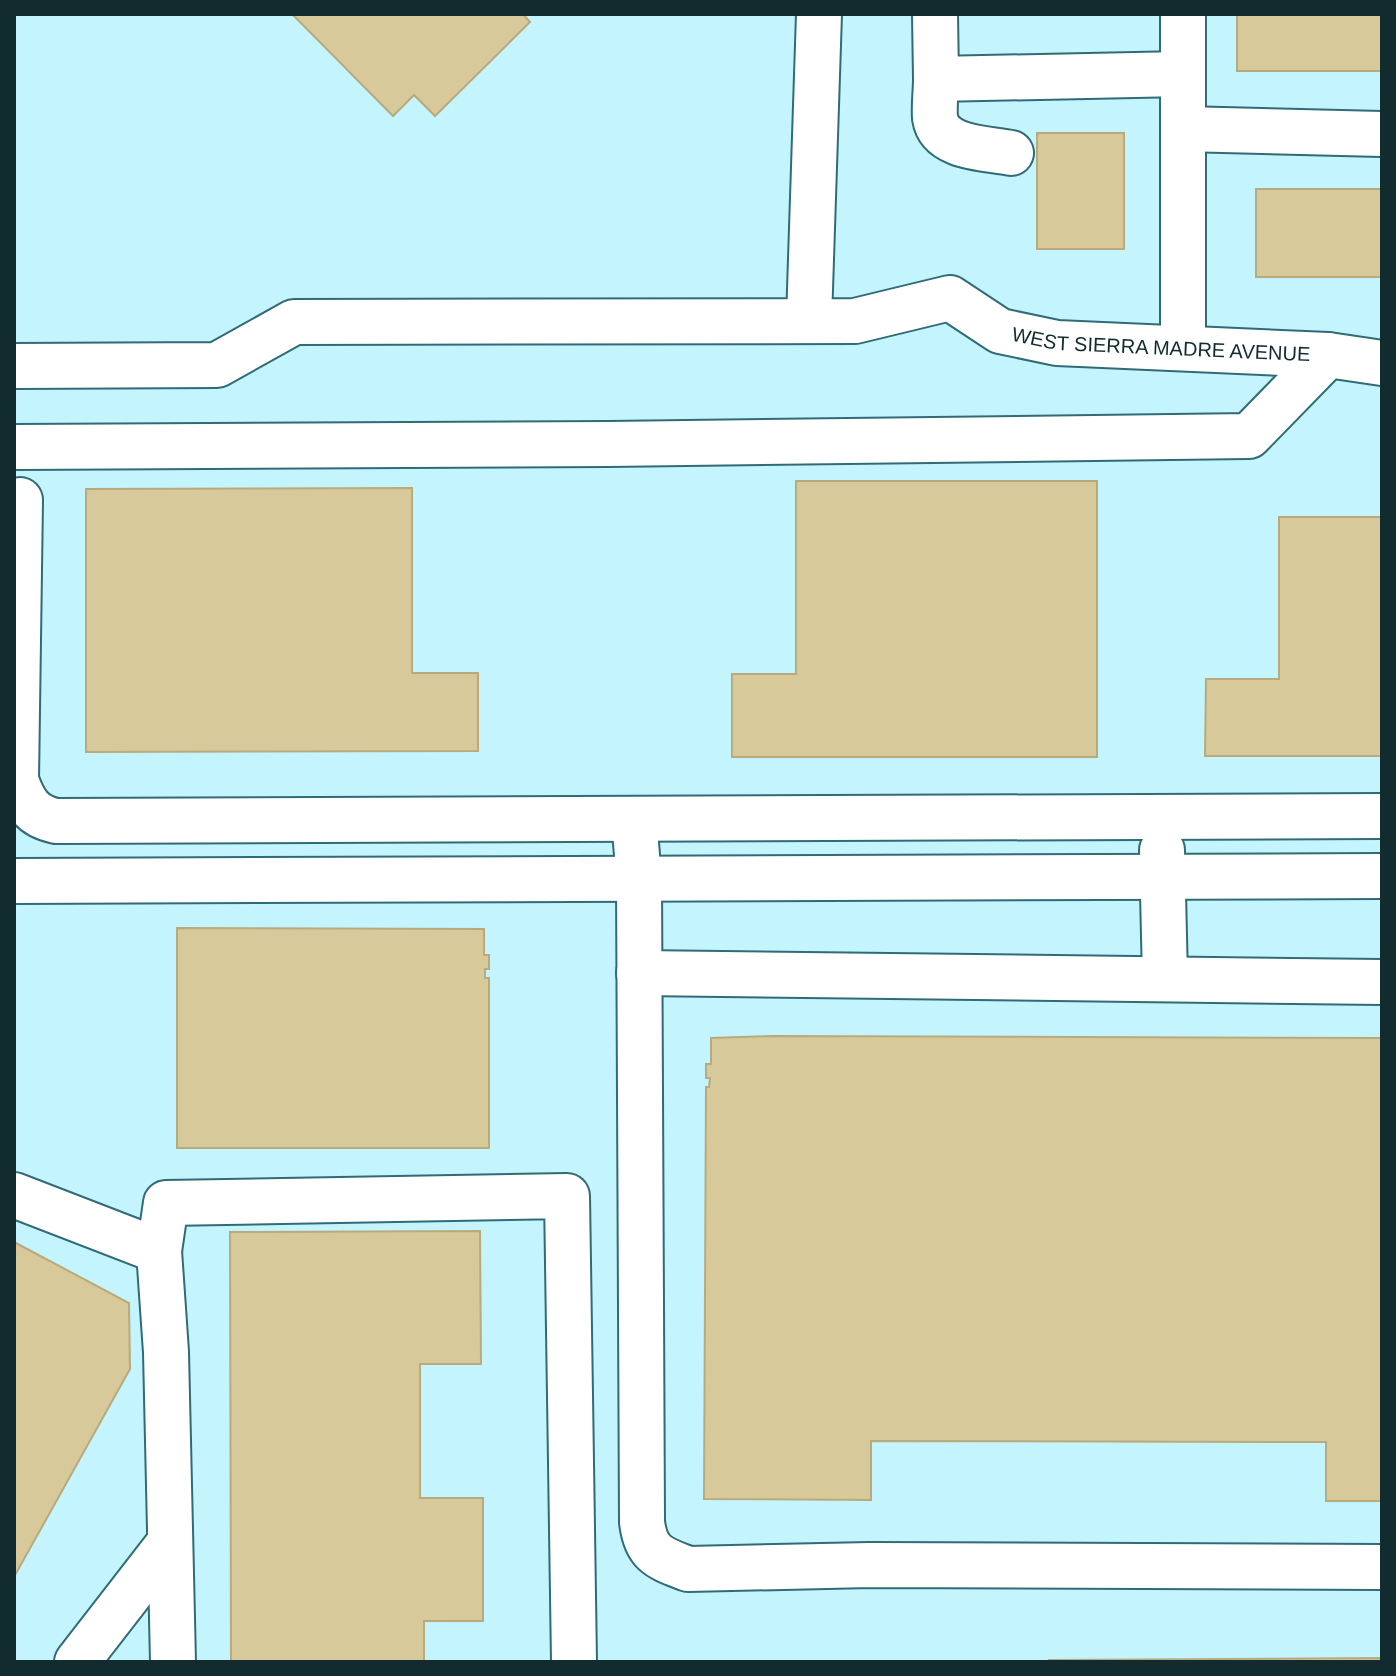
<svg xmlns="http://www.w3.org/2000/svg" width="1396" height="1676" font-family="Arial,sans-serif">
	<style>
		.building { fill: #d8c99b; stroke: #b9aa7d; stroke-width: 2 }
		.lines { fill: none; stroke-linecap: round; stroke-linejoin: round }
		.minor-casing { stroke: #306b76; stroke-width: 48 }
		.minor { stroke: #fff; stroke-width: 44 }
		.labels { text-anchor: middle; stroke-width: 7; stroke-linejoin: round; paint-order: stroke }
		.street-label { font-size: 20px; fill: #122b2f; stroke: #effafd }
	</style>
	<rect width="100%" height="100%" fill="#c4f4fe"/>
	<g class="building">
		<polygon points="292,14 523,14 530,22 435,116 414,95 393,116"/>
		<rect x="988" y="14" width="133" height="1"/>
		<rect x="1237" y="14" width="145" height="57"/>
		<rect x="1037" y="133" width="87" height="116"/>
		<rect x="1256" y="189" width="126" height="88"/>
		<polygon points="796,481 1097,481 1097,757 732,757 732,674 796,674"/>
		<polygon points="412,488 412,673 478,673 478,751 86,752 86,489"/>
		<polygon points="1279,517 1382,517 1382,756 1205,756 1206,679 1279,679"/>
		<polygon points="177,928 484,929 484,955 489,955 489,969 485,969 485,978 489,978 489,1148 177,1148"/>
		<polygon points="773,1036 1382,1038 1382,1501 1326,1501 1326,1442 871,1441 871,1500 704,1499 706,1087 709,1087 710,1078 706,1078 706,1064 711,1064 711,1038"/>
		<polygon points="480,1231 481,1364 420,1364 420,1498 483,1498 483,1621 424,1621 424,1662 231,1662 230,1232"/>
		<polygon points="14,1242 129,1303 130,1369 14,1577"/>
		<polygon points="1382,1658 1382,1662 1049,1662 1049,1660"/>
	</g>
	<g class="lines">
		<defs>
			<g id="minor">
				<polyline points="935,14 936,79 1183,74"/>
				<polyline points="1183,14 1183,348"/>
				<path d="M936,79C936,91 934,105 935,118C940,149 986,148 1011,153"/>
				<polyline points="1183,129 1382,134"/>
				<polyline points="809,320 819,14"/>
				<path id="s1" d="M14,366L217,365L294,322L855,321L950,298L1000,331L1057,343L1328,355L1382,363"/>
				<polyline points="14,447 608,444 1249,436 1328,355"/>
				<path d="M20,500L16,780C24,803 32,816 56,821L1382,816"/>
				<path d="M634,819L639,879L642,1522C646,1555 660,1558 688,1569L870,1565L1382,1567"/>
				<polyline points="1162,850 1165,979"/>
				<polyline points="14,881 1382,876"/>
				<polyline points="639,973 1382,982"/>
				<polyline points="14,1195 159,1251 166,1352 173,1662"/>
				<polyline points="159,1251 166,1203 567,1196 574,1662"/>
				<polyline points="77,1662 170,1542"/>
			</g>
		</defs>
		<use href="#minor" class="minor-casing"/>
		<use href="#minor" class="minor"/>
	</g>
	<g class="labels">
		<g class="street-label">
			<text dy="7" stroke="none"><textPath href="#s1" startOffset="1172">WEST SIERRA MADRE AVENUE</textPath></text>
		</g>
	</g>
	<rect width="1396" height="1676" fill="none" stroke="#122b2f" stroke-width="32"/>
</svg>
